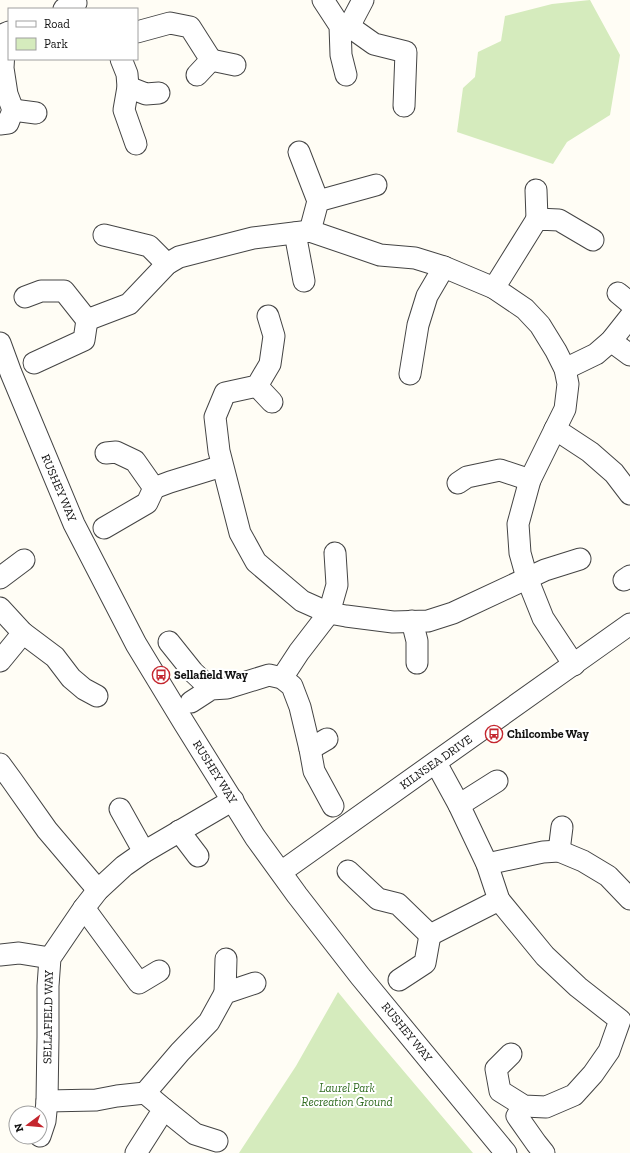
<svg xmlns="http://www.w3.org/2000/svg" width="630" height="1153" font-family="'Zilla Slab',serif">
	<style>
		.green { fill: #d5ebbd }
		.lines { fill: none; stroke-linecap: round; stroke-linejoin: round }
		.minor-casing { stroke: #444; stroke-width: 23 }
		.minor { stroke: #fff; stroke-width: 21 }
		.labels { text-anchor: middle; stroke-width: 4; stroke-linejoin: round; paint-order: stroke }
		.street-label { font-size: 12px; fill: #111; stroke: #fff }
		.poi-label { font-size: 12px; font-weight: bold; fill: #111; stroke: #fff; text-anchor: start }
		.park-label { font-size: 12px; font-style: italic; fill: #2f6b1f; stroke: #fff }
	</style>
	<rect width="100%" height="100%" fill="#fffdf5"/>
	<g class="green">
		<polygon points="590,0 620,55 610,115 567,142 553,164 457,132 463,88 475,77 478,52 501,41 505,16 552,4"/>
		<polygon points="338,992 374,1036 473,1153 239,1153 296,1066"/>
	</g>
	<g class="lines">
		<defs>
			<g id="minor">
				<polyline points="323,0 340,26 341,55 346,75"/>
				<polyline points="64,9 76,3"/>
				<polyline points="340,26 350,27 353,19 363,0"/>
				<polyline points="350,27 374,44 406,52 404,106"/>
				<polyline points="137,32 170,23 190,27 211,60 197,75"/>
				<polyline points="121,59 127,74 128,87 124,110 136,144"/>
				<polyline points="211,60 235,65"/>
				<polyline points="128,87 146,94 159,93"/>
				<polyline points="13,110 36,113"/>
				<polyline points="0,124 8,123 13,110 7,94 3,68 4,51 2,35 9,32"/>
				<polyline points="299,152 318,201"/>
				<polyline points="536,190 537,219"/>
				<polyline points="310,231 318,201 376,185"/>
				<polyline points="295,233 304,281"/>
				<polyline points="104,235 149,246 167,264"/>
				<polyline points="494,288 537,219 559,220 593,240"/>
				<polyline points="618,293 630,303"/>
				<polyline points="25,297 41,291 64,291 87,320 129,304 167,264 179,257 253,238 310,231 380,255 415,258 444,267 494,288 525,309 540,325 556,351 565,369 568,384 565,409 530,480 518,524 520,553 527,578 543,618 574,665"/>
				<polyline points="268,316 274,336 270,364 257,386 225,393 215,417 219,451 240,533 256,562 302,601 329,613 346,616 393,622 428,621 453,613 545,570 580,559"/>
				<polyline points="611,341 630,355"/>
				<polyline points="0,343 11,373 74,524 136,644 184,723 255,837 297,895 360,976 506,1153"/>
				<polyline points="34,363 84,340 87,320"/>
				<polyline points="565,369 596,354 611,341 630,317"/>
				<polyline points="410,374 418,325 427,296 444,267"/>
				<polyline points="257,386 272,402"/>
				<polyline points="555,429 590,452 614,473 630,494"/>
				<polyline points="106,453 116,452 135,461 154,488 170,482 222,466"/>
				<polyline points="458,483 467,477 500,470 530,480"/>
				<polyline points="104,528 147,503 154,488"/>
				<polyline points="0,578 24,560"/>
				<polyline points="624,580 630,576"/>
				<polyline points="0,608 23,633 0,661"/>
				<polyline points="412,621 417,641 417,663"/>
				<polyline points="23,633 55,657 71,678 84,689 97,696"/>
				<polyline points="169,642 193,672 211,689"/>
				<polyline points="282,678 299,652 329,613 337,585 335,553"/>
				<polyline points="191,702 211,689 227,688 269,675 282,678 292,686 300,707 310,749 314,771 333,806"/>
				<polyline points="310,749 327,739"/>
				<polyline points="436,763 459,805 487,864 499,900 545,956 578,987 620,1020 609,1051 593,1074 574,1095 546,1107 524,1106 500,1091 496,1069 511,1054"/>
				<polyline points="0,764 11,779 47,830 98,890"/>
				<polyline points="459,805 497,781"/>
				<polyline points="120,809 144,852"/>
				<polyline points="179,831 198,856"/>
				<polyline points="559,851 562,827"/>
				<polyline points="487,864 543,852 559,851 583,861 608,876 630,899"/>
				<polyline points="348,871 378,899 398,904 430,935 499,900"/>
				<polyline points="281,872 630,624"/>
				<polyline points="84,908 139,983 159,971"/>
				<polyline points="0,955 19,953 50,958"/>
				<polyline points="399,980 425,963 430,935"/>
				<polyline points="225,993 226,959"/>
				<polyline points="47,1101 96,1100 117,1096 145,1093 180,1052 209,1022 225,993 255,983"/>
				<polyline points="524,1106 517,1116 536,1143 544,1153"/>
				<polyline points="164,1109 195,1134 217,1141"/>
				<polyline points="40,1136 45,1121 47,1101 48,1037 48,986 50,958 84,908 98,890 124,866 144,852 233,800"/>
				<polyline points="136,1153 164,1109 145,1093"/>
			</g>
		</defs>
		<use href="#minor" class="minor-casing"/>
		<use href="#minor" class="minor"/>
	</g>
	<defs>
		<symbol id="bus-ring" viewBox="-11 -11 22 22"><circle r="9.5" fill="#fff" stroke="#c4262e" stroke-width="1.5"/><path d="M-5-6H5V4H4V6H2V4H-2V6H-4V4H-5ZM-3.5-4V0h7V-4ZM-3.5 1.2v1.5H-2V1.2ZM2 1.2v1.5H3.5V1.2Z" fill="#c4262e"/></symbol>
	</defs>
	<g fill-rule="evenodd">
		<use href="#bus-ring" x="151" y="665" width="20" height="20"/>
		<use href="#bus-ring" x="484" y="724" width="20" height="20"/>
	</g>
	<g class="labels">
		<g class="street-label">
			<text transform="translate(59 488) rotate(67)" y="4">RUSHEY WAY</text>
			<text transform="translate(436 762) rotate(-35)" y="4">KILNSEA DRIVE</text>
			<text transform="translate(215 772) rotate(58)" y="4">RUSHEY WAY</text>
			<text transform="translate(48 1017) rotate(-89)" y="4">SELLAFIELD WAY</text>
			<text transform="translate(407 1032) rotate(51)" y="4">RUSHEY WAY</text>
		</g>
		<g class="poi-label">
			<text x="174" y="679">Sellafield Way</text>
			<text x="507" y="738">Chilcombe Way</text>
		</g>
		<g class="park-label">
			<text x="347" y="1092">Laurel Park<tspan x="347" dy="14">Recreation Ground</tspan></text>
		</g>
	</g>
	<rect x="8" y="8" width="130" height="52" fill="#ffffff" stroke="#a0a0a0"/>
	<rect x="16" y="21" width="20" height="6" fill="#ffffff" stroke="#a0a0a0"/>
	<text x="44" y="28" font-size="12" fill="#111111">Road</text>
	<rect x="16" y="38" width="20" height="12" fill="#d5ebbd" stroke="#a0a0a0"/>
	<text x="44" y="48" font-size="12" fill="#111111">Park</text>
	<g transform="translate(28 1125) rotate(254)"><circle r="19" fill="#ffffff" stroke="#a0a0a0"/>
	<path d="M0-3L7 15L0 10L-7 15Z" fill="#c4262e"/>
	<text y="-6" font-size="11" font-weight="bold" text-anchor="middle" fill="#111111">N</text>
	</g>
</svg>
